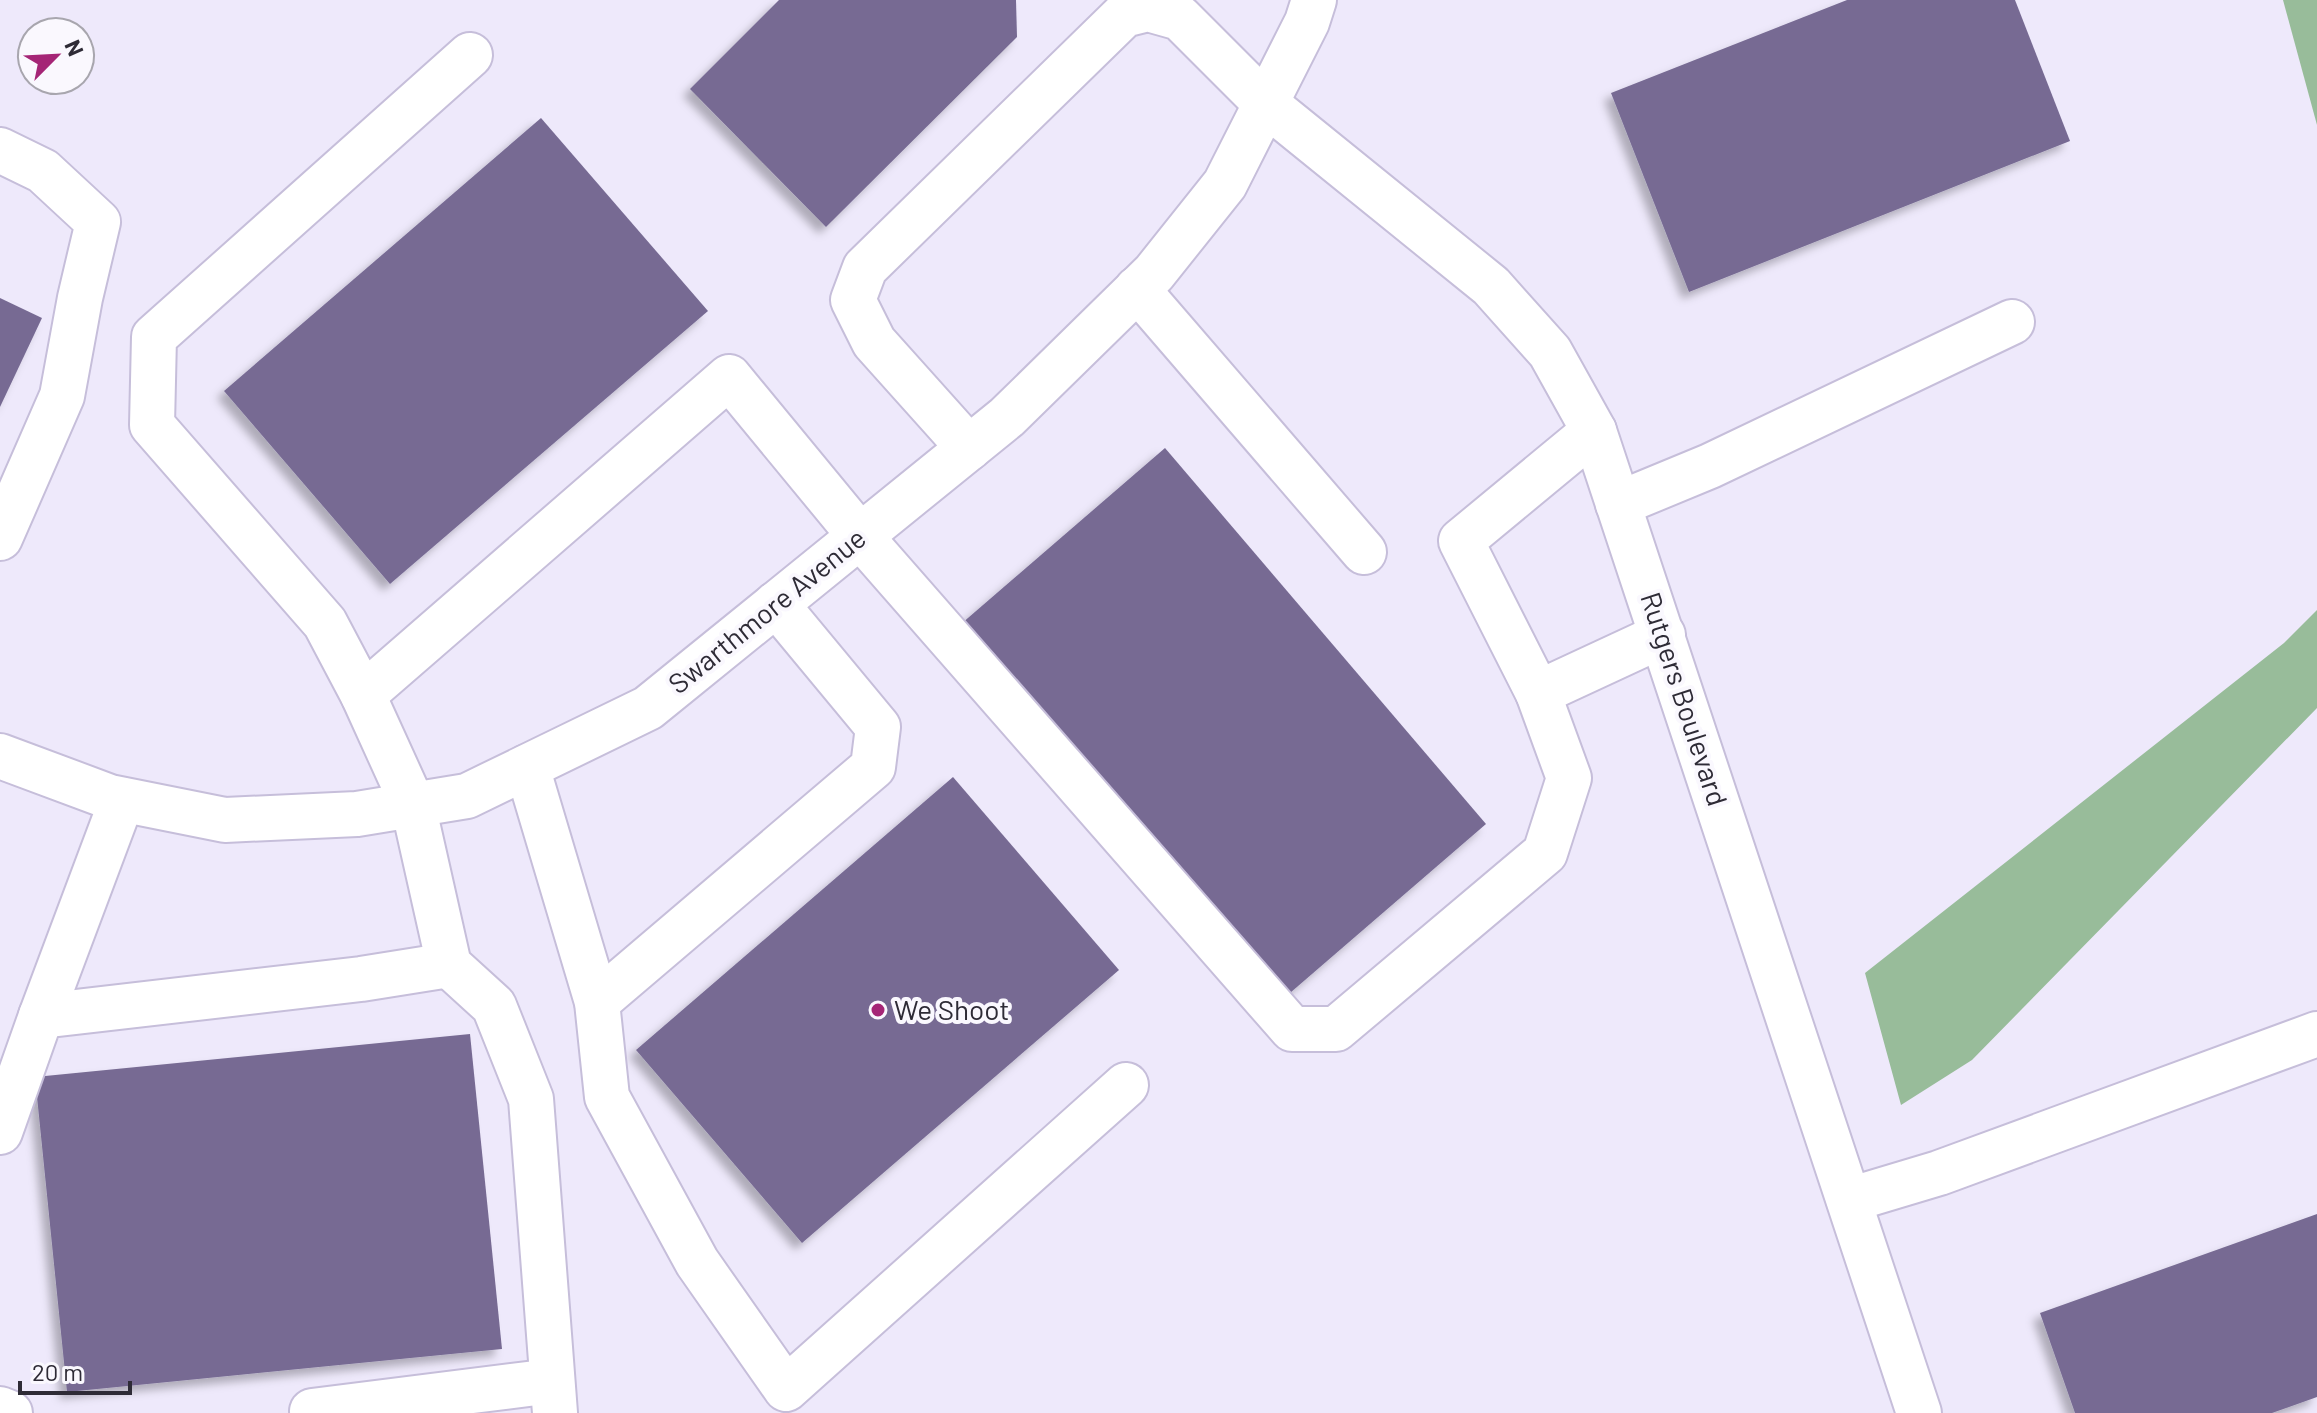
<svg xmlns="http://www.w3.org/2000/svg" width="2317" height="1413" font-family="Barlow,sans-serif">
	<style>
		.forest { fill: #98bc9a }
		.building { fill: #776b93; filter: url(#shadow) }
		.lines { fill: none; stroke-linecap: round; stroke-linejoin: round }
		.minor-casing { stroke: #c6beda; stroke-width: 48 }
		.minor { stroke: #fff; stroke-width: 44 }
		.poi-dot { fill: #a52576; stroke: #faf8fe; stroke-width: 3 }
		.labels { text-anchor: middle; stroke-width: 8; stroke-linejoin: round; paint-order: stroke }
		.street-label { font-size: 28px; fill: #2e2b36; stroke: #faf8fe }
		.poi-label { font-size: 28px; fill: #2e2b36; stroke: #faf8fe; text-anchor: start }
	</style>
	<defs>
		<filter id="shadow"><feDropShadow dx="-7" dy="7" stdDeviation="4" flood-color="#0004"/></filter>
	</defs>
	<rect width="100%" height="100%" fill="#eee9fb"/>
	<g class="forest">
		<polygon points="2283,0 2317,0 2317,125"/>
		<polygon points="2317,610 2317,708 1972,1060 1901,1105 1865,973 2284,643"/>
	</g>
	<g class="building">
		<polygon points="779,0 1016,0 1017,37 826,227 690,89"/>
		<polygon points="1847,0 2015,0 2070,141 1689,292 1611,93"/>
		<polygon points="541,118 708,311 390,584 224,391"/>
		<polygon points="0,298 42,318 0,407"/>
		<polygon points="1165,448 1486,824 1283,999 961,624"/>
		<polygon points="953,777 1119,970 802,1243 636,1050"/>
		<polygon points="470,1034 502,1349 67,1392 35,1077"/>
		<polygon points="2317,1214 2317,1397 2272,1413 2075,1413 2040,1313"/>
	</g>
	<g class="lines">
		<defs>
			<g id="minor">
				<polyline points="470,55 154,337 152,425 325,623 363,695 413,805 449,965 494,1006 531,1099 555,1413"/>
				<polyline points="0,150 43,171 98,222 80,298 62,396 0,538"/>
				<polyline points="1137,289 1364,552"/>
				<polyline points="1594,431 1461,541 1538,693 1663,635"/>
				<polyline points="969,448 874,342 853,300 865,268 1124,15 1148,9 1180,18 1265,103 1491,286 1550,352 1594,431 1919,1413"/>
				<polyline points="1618,504 1710,466 2012,322"/>
				<polyline points="363,695 729,377 860,536 1292,1029 1336,1029 1545,853 1569,778 1538,693"/>
				<polyline points="0,756 110,797 225,820 357,814 467,796 648,708 1007,417 1154,273 1225,184 1307,22 1314,0"/>
				<polyline points="527,767 597,1002 607,1097 697,1262 786,1389 1126,1085"/>
				<polyline points="597,1002 873,767 878,727 776,604"/>
				<polyline points="41,1016 122,800"/>
				<polyline points="0,1132 41,1016 361,979 449,965"/>
				<polyline points="1849,1200 1939,1173 2317,1034"/>
				<polyline points="0,1409 10,1413"/>
				<polyline points="312,1411 552,1381"/>
			</g>
		</defs>
		<use href="#minor" class="minor-casing"/>
		<use href="#minor" class="minor"/>
	</g>
	<circle class="poi-dot" cx="878" cy="1010" r="8"/>
	<g class="labels">
		<g class="street-label">
			<text transform="translate(767 611) rotate(-39)" y="10">Swarthmore Avenue</text>
			<text transform="translate(1684 699) rotate(72)" y="10">Rutgers Boulevard</text>
		</g>
		<g class="poi-label">
			<text x="894" y="1020">We Shoot</text>
		</g>
	</g>
	<g transform="translate(56 56) rotate(66)"><circle r="38" fill="#faf8fe" stroke="#a8a6ae" stroke-width="2"/>
	<path d="M0-6L14 30L0 20L-14 30Z" fill="#a52576"/>
	<text y="-12" font-size="22" font-weight="bold" text-anchor="middle" fill="#2e2b36">N</text>
	</g>
	<path d="M20 1381v12h110v-12" fill="none" stroke="#2e2b36" stroke-width="4"/>
	<text x="32" y="1381" font-size="24" fill="#2e2b36" stroke="#faf8fe" stroke-width="6" paint-order="stroke">20 m</text>
</svg>
